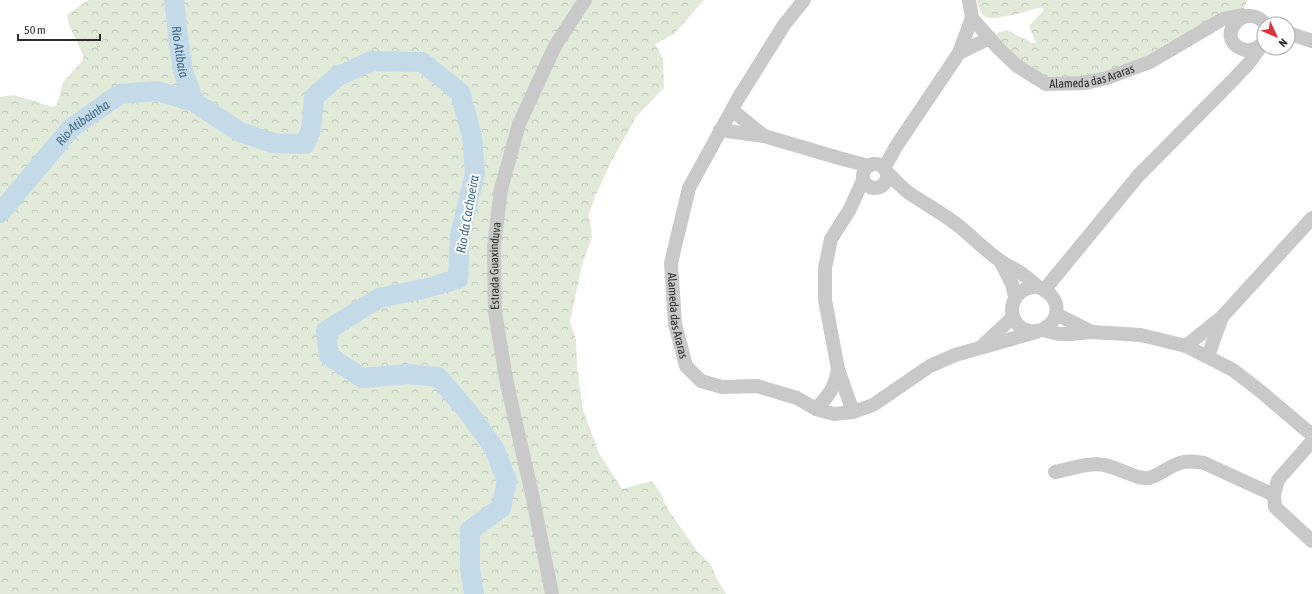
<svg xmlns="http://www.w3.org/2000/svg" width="1312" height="594" font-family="'Asap Condensed',sans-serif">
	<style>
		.forest { fill: url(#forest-crowns) }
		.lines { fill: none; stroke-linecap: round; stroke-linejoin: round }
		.river { stroke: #c5dae9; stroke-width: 20 }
		.minor { stroke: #c9c9c9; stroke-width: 14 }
		.labels { text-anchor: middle; stroke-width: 4; stroke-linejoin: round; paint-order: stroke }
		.street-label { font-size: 12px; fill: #2c2c2c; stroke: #fff }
		.water-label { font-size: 13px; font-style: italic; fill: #3d6a8a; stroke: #fff }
	</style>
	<defs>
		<pattern id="forest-crowns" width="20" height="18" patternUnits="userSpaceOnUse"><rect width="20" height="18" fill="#e1e9d9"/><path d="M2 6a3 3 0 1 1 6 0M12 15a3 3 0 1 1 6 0" fill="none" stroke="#c1c8ba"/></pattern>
	</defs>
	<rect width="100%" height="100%" fill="#fff"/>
	<g class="forest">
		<polygon points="88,0 704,0 674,34 655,44 663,59 664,88 636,117 611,162 595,197 589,213 592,237 582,265 570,322 576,340 577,366 583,410 599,453 622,489 652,481 660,492 667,508 697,551 711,565 718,581 726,594 0,594 0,97 14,95 53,107 57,104 63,82 83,60 83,55 69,25 67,15"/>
		<path d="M977,0H1248L1242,12L1135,73L1062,81L1026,70L996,40L997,33L1007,30L1032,43H1036L1029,26L1043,11V8C1037,7 1031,10 1025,12C1019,14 1012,15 1006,16C989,20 980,20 977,0Z"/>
	</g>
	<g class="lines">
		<g class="river">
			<path id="s1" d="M174,0L178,37L183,71L194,102"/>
			<path id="s2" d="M0,213L71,128L120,94L157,91L194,102L240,132L273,143L305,144L311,130L314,97L338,76L372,61L422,62L460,92L472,136L475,173L460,235L458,279L423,289L379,298L326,331L329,356L362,378L407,374L438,377L469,413L494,448L507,481L501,508L470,530V568L474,594"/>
		</g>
		<g class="minor">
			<path id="s3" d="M804,0L784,25L739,97L689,188L671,263L675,324L686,366L701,381L722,387L757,386L797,398L816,409L834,414L853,412L873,405L930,366L955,355L1036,332"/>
			<path id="s4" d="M969,0L972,18L999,49L1017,66L1046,84L1086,83L1107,78L1150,62L1223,19L1242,15"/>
			<polyline points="1288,33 1312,41"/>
			<path d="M1263,43C1257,49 1250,52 1242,49C1213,37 1246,0 1265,24"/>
			<polyline points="959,53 990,38"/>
			<polyline points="732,110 764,136"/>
			<polyline points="720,130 764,136 839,158 869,166"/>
			<circle cx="875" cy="176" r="12"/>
			<polyline points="884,168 897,145 959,53 972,18"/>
			<path d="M887,172C894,179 901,187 909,193C924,203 940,212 955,223C971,235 985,251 1002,262C1009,267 1018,270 1025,276C1029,279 1033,282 1037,286C1043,290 1048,290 1053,298C1059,306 1057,319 1049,325C1044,330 1037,332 1030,331C1003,326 1007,286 1038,287"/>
			<polyline points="1001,262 1012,284 1015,297"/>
			<polyline points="1045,289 1138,176 1234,79 1249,63 1262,45"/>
			<polyline points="1056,314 1092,332"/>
			<polyline points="1043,330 1059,334 1070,334 1092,332 1141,335 1186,346 1233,370 1259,390 1312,435"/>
			<polyline points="983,345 1013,317"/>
			<polyline points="1186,346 1222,317 1312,218"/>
			<polyline points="1208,356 1222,317"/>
			<path d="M816,409C830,394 834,389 838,369"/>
			<polyline points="853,412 838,369 825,300 825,268 831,239 850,209 863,180"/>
			<polyline points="1312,441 1278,480 1274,495 1275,507 1312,541"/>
			<path d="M1055,472C1071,469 1089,462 1104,465C1118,467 1136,480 1149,478C1160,475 1169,466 1180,463C1188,460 1196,462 1204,463L1274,495"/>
			<path id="s5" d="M552,594L532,494L507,384L495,312L494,246L501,189L519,124L555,46L585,0"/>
		</g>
	</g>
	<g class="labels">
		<g class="street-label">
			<text dy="4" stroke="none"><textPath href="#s4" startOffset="165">Alameda das Araras</textPath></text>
			<text dy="4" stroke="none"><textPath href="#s5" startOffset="334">Estrada Guaxinduva</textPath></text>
			<text dy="4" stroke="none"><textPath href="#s3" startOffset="351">Alameda das Araras</textPath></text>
		</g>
		<g class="water-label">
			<text dy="5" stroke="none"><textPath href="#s1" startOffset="52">Rio Atibaia</textPath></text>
			<text dy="5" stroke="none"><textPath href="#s2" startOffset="123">Rio Atibainha</textPath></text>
			<text transform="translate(467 214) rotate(-80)" y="5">Rio da Cachoeira</text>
		</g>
	</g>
	<g transform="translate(1276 36) rotate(134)"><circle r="19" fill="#ffffff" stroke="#ababab"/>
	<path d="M0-3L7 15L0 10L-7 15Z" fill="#de3239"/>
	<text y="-6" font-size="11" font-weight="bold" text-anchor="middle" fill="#2c2c2c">N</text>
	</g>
	<path d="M18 34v6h82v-6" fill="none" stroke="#2c2c2c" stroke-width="2"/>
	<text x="24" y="34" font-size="12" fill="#2c2c2c" stroke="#ffffff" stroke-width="3" paint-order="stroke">50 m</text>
</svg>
